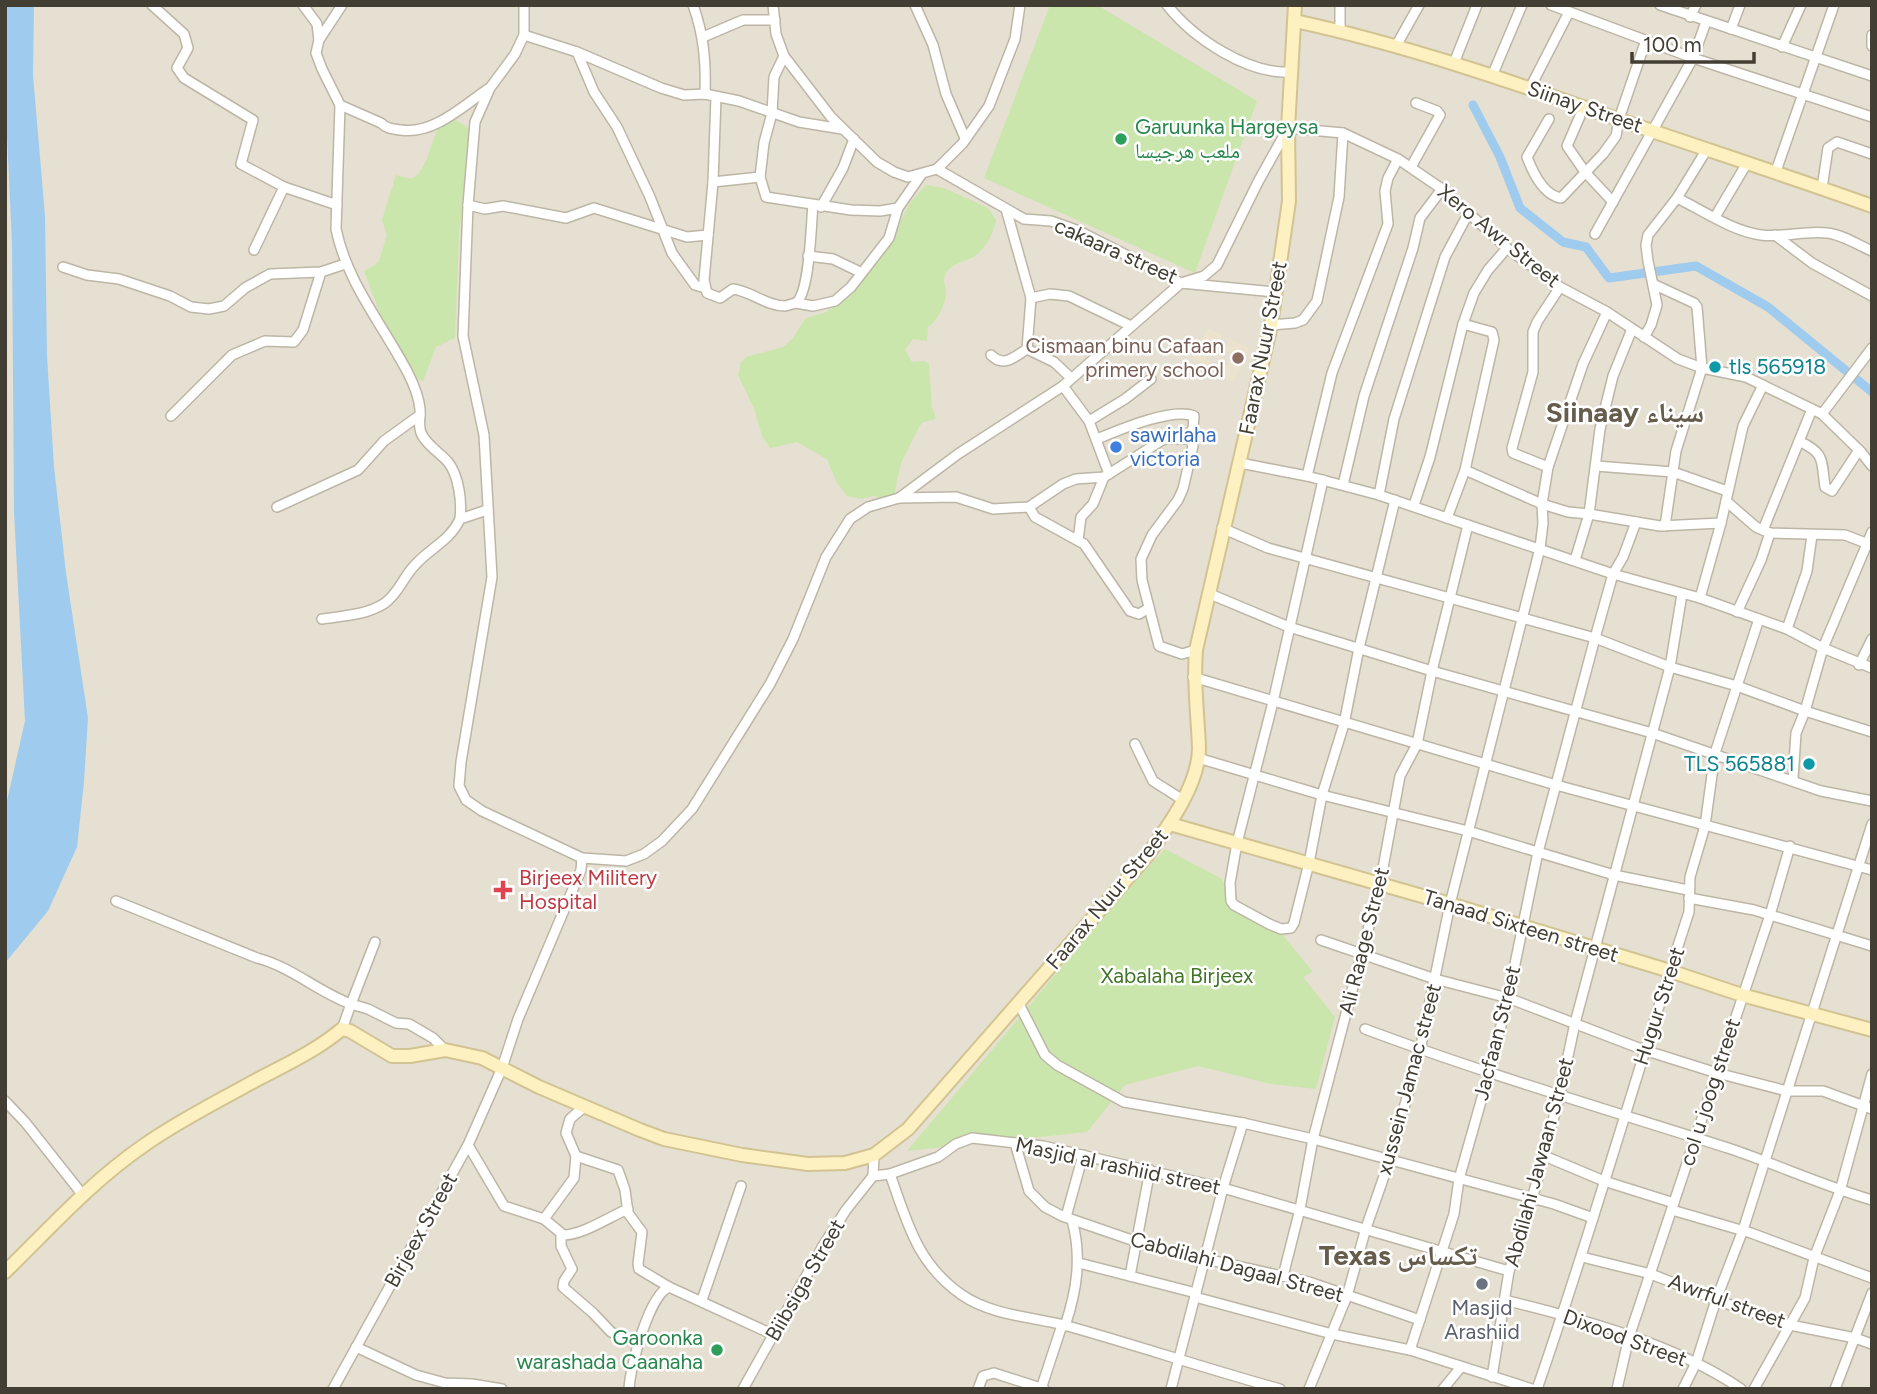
<svg xmlns="http://www.w3.org/2000/svg" width="1877" height="1394" font-family="Figtree,'Noto Naskh Arabic',sans-serif">
	<style>
		.residential { fill: #e5e0d1 }
		.education { fill: #ebe3cd }
		.green { fill: #cae6ac }
		.water { fill: #9fcbef }
		.lines { fill: none; stroke-linecap: round; stroke-linejoin: round }
		.canal { stroke: #9fcbef; stroke-width: 9 }
		.street-casing { stroke: #bdb6a6; stroke-width: 12 }
		.secondary-casing { stroke: #d2c393; stroke-width: 16 }
		.street { stroke: #fff; stroke-width: 9 }
		.secondary { stroke: #fef1c1; stroke-width: 12 }
		.leisure-dot { fill: #2e9e5b; stroke: #fff; stroke-width: 2.5 }
		.education-dot { fill: #8d6e63; stroke: #fff; stroke-width: 2.5 }
		.culture-dot { fill: #0f9aa8; stroke: #fff; stroke-width: 2.5 }
		.shop-dot { fill: #3f7fe0; stroke: #fff; stroke-width: 2.5 }
		.health-dot { fill: #e0444e; stroke: #fff; stroke-width: 2.5 }
		.worship-dot { fill: #6b7280; stroke: #fff; stroke-width: 2.5 }
		.labels { text-anchor: middle; stroke-width: 5; stroke-linejoin: round; paint-order: stroke }
		.street-label { font-size: 21px; fill: #433e33; stroke: #fff }
		.leisure-label { font-size: 21px; fill: #27864d; stroke: #fff; text-anchor: start }
		.education-label { font-size: 21px; fill: #785e54; stroke: #fff; text-anchor: end }
		.culture-label { font-size: 21px; fill: #0d838f; stroke: #fff; text-anchor: start }
		.shop-label { font-size: 21px; fill: #366cbe; stroke: #fff; text-anchor: start }
		.health-label { font-size: 21px; fill: #be3a42; stroke: #fff; text-anchor: start }
		.park-label { font-size: 21px; fill: #427428; stroke: #fff }
		.worship-label { font-size: 21px; fill: #5b616d; stroke: #fff }
		.district-label { font-size: 28px; font-weight: bold; fill: #665c4b; stroke: #fff }
	</style>
	<rect width="100%" height="100%" fill="#f1eee3"/>
	<rect class="residential" x="5" y="5" width="1867" height="1384"/>
	<g class="education">
		<polygon points="1207,328 1224,336 1220,345 1212,342 1204,358 1210,361 1206,371 1199,368 1201,362 1192,359"/>
		<polygon points="1230,340 1249,348 1234,382 1214,374 1220,362 1228,366 1234,354 1226,350"/>
	</g>
	<g class="green">
		<polygon points="1050,5 1097,5 1257,101 1195,273 984,178"/>
		<path d="M453,119L469,128L471,134L459,235L455,338L436,347L423,381L416,379L382,319L364,271L375,265L379,261L387,235L382,220L396,175L411,179C435,167 427,123 453,119Z"/>
		<path d="M926,185L944,188L984,206L989,209L996,220C994,234 983,254 969,259C960,263 952,264 946,273C941,281 947,287 946,294C945,305 937,322 928,327L927,341L913,339L905,350L912,362L924,361L929,364L932,407L936,419L923,422L919,427L901,463L894,496L888,500L874,496L861,499L847,496L837,483L827,459L797,442L770,448L762,436L755,411L738,375L741,362L746,357L783,347L792,339L806,318L824,313L849,297L890,243L909,204Z"/>
		<polygon points="1165,849 1222,879 1232,901 1281,933 1313,972 1303,977 1335,1017 1316,1089 1271,1084 1198,1066 1125,1085 1087,1132 907,1151 1107,913"/>
	</g>
	<polygon class="water" points="5,5 34,5 33,75 45,216 47,356 54,467 66,573 88,718 84,782 77,847 48,911 5,963 5,810 25,721 14,512 12,244 5,91"/>
	<g class="lines">
		<polyline class="canal" points="1473,105 1500,157 1520,208 1563,242 1586,247 1609,278 1696,266 1768,307 1872,392"/>
		<defs>
			<g id="street">
				<polyline points="152,5 184,34 188,48 177,68 184,78 253,120 241,164 284,187 337,205"/>
				<polyline points="303,5 317,24 319,40"/>
				<path d="M342,5L319,40L316,53L322,69L340,105L336,229C347,283 383,325 408,373C413,383 419,398 420,409C421,418 417,426 422,435C428,446 440,453 448,462C459,476 462,502 460,519"/>
				<polyline points="524,5 524,35 515,54 490,88 475,122 468,205 463,336 484,435 492,577 461,762 459,786 466,800 482,811 582,858 626,861 644,854 662,841 692,809 770,684 793,639 826,557 850,519 868,507 899,498 958,454 1063,386 1181,283 1204,276 1217,265 1258,182 1288,128 1343,133 1398,159 1442,189 1507,248 1560,287 1607,312 1678,359 1702,368 1746,377 1822,414 1861,452 1872,466"/>
				<path d="M693,5C704,35 706,63 705,94"/>
				<polyline points="773,5 776,34 784,56 831,117 877,162 894,172 908,177 937,169 963,143 989,106 1015,39 1020,5"/>
				<polyline points="915,5 933,45 946,94 965,138"/>
				<path d="M1167,5C1193,38 1248,75 1292,72"/>
				<polyline points="1551,5 1693,58 1872,117"/>
				<polyline points="1660,5 1872,76"/>
				<polyline points="1690,17 1696,5"/>
				<polyline points="1731,29 1740,5"/>
				<polyline points="1340,30 1340,5"/>
				<polyline points="524,35 577,52 661,88 684,95 705,94 739,101 799,122 842,129"/>
				<polyline points="1872,35 1872,46"/>
				<polyline points="703,37 743,20 775,20"/>
				<polyline points="1396,46 1419,5"/>
				<polyline points="1782,47 1801,5"/>
				<polyline points="577,52 594,92 617,127 650,197 672,253 695,285 705,288"/>
				<polyline points="784,56 774,77 772,113 764,143 760,177 766,197 851,210 880,211 898,208"/>
				<polyline points="1454,63 1477,5"/>
				<polyline points="1492,76 1522,5"/>
				<polyline points="1530,88 1569,12"/>
				<path d="M716,97L713,182L704,280L707,293L720,298L733,289C751,291 766,306 785,306C786,306 795,303 796,303C810,292 811,224 813,205"/>
				<path d="M340,105L381,123C387,129 393,129 401,130C433,135 463,106 488,89"/>
				<polyline points="1580,116 1567,146 1585,172 1613,202"/>
				<path d="M1549,119L1527,157C1533,173 1544,195 1561,198L1603,154L1616,136L1619,119L1646,40"/>
				<polyline points="1411,167 1440,115 1437,111 1416,103"/>
				<polyline points="937,169 1024,219 1051,221 1079,231 1181,283 1275,292"/>
				<polyline points="1776,171 1834,5"/>
				<polyline points="713,182 760,177"/>
				<polyline points="1822,188 1828,148 1837,142 1872,154"/>
				<path d="M1677,198C1704,211 1732,231 1761,235C1783,238 1806,230 1827,233C1841,234 1858,245 1872,251"/>
				<polyline points="468,205 485,209 503,206 566,218 594,208 687,237 708,235"/>
				<polyline points="821,207 843,168 854,139"/>
				<polyline points="1006,209 1031,298 1027,349 1054,362 1071,378"/>
				<polyline points="1715,217 1747,163"/>
				<polyline points="1595,234 1693,58 1706,22"/>
				<polyline points="1775,235 1812,263 1872,296"/>
				<polyline points="254,250 284,187"/>
				<polyline points="808,256 833,259 860,272"/>
				<polyline points="63,267 87,275 119,279 170,296 191,307 209,309 224,306 245,288 270,274 321,272 345,264"/>
				<polyline points="1653,284 1694,303 1697,307 1702,368 1676,451 1665,526"/>
				<polyline points="1031,298 1050,294 1069,296 1131,326"/>
				<polyline points="796,303 813,306 835,301 851,287 889,238 898,208 921,175"/>
				<polyline points="1271,325 1295,323 1303,320 1317,301 1339,197 1343,133"/>
				<polyline points="1644,337 1651,325 1657,305 1648,261 1646,245 1648,235 1677,198 1707,149"/>
				<path d="M991,355C1004,368 1014,357 1027,349"/>
				<polyline points="1063,386 1089,421 1109,474"/>
				<polyline points="1822,414 1872,348"/>
				<polyline points="171,416 232,355 265,341 294,342 303,330 321,272"/>
				<polyline points="1089,421 1125,399 1151,379"/>
				<polyline points="1189,435 1193,446 1183,489 1178,500 1152,535 1141,559 1142,580 1159,646 1182,654 1196,650"/>
				<path d="M1799,441C1826,454 1821,460 1825,487L1832,491L1859,450"/>
				<polyline points="1240,463 1307,476 1379,495 1613,574 1700,598 1787,629 1823,648 1872,668"/>
				<polyline points="1596,466 1673,472 1727,491"/>
				<polyline points="1548,467 1513,453 1512,448 1533,372 1533,332 1537,322 1560,287"/>
				<polyline points="1465,470 1542,504 1568,512 1589,514 1660,526 1721,523"/>
				<polyline points="1307,476 1332,373 1388,224 1385,191 1388,178 1398,159"/>
				<polyline points="1323,480 1273,702 1237,843 1230,883 1231,901 1234,905 1269,924 1281,929 1291,928 1294,923 1309,863 1322,795 1344,724 1359,648 1395,500"/>
				<polyline points="1343,485 1364,396 1413,248 1420,218 1442,189"/>
				<polyline points="1379,495 1394,419 1445,257 1469,212"/>
				<path d="M899,498L956,497L993,509L1029,507L1063,484L1076,479L1104,477L1164,439H1187L1193,428L1194,416C1172,407 1119,430 1097,439"/>
				<polyline points="1726,501 1756,527 1770,533 1845,535 1871,545"/>
				<polyline points="1414,505 1430,457 1463,324 1474,293 1488,270 1507,248"/>
				<polyline points="277,507 358,470 384,441 420,415"/>
				<polyline points="1029,507 1035,517 1084,544 1130,611 1139,614 1149,608"/>
				<polyline points="1447,518 1465,470 1494,340 1492,332 1463,324"/>
				<polyline points="1222,528 1268,548 1595,638 1670,667 1737,686 1805,711 1872,732"/>
				<polyline points="1763,530 1812,409"/>
				<polyline points="1078,540 1081,517 1093,504 1104,477"/>
				<polyline points="1575,560 1589,514 1600,429 1613,376 1632,329"/>
				<polyline points="1210,594 1289,627 1432,671 1652,733 1821,791 1872,801"/>
				<polyline points="1700,598 1721,523 1743,426 1763,385"/>
				<polyline points="1737,612 1761,560 1770,533"/>
				<path d="M322,619C343,616 367,615 385,603C398,594 404,576 415,565C430,548 450,541 460,519L487,510"/>
				<polyline points="1787,629 1807,571 1812,535"/>
				<polyline points="1859,665 1872,639"/>
				<polyline points="1193,677 1556,785 1872,870"/>
				<polyline points="1135,744 1153,781 1183,800"/>
				<polyline points="1198,758 1322,795 1468,831 1614,875 1688,890"/>
				<polyline points="1793,779 1796,733 1805,711 1823,648 1872,532"/>
				<polyline points="1689,898 1754,910 1872,946"/>
				<path d="M116,901L257,958C292,967 318,992 351,1004L342,1029"/>
				<polyline points="1321,940 1435,979 1508,998 1644,1050 1717,1073 1787,1091 1823,1091 1872,1109"/>
				<polyline points="375,942 351,1004 368,1009 396,1023 409,1024 433,1038 445,1050"/>
				<polyline points="1019,1004 1045,1055 1057,1065 1124,1102 1243,1123 1313,1139 1554,1204 1593,1218"/>
				<path d="M1365,1029C1485,1074 1609,1110 1731,1149C1778,1165 1824,1186 1872,1200"/>
				<polyline points="5,1101 25,1122 82,1194"/>
				<polyline points="585,1106 570,1119 566,1133 576,1156 618,1170 625,1190 628,1213 642,1232 638,1264 639,1269 669,1287 774,1335"/>
				<polyline points="1015,1143 1029,1191 1045,1207 1062,1216 1152,1247 1309,1282 1420,1320"/>
				<polyline points="468,1145 504,1206 544,1219 561,1233 561,1246 572,1269 564,1281 563,1287 593,1313 611,1332 638,1344"/>
				<polyline points="1542,1155 1604,1181 1674,1203"/>
				<path d="M890,1174C907,1222 917,1264 962,1295C991,1315 1031,1317 1064,1325C1136,1345 1207,1369 1280,1389"/>
				<polyline points="873,1176 890,1174 938,1157 956,1144 972,1138 1043,1146 1223,1188 1509,1271"/>
				<polyline points="873,1176 874,1155"/>
				<polyline points="1672,1210 1751,1233 1872,1278"/>
				<polyline points="1066,1217 1083,1155"/>
				<polyline points="544,1219 574,1178 576,1156"/>
				<path d="M562,1235C581,1236 609,1217 628,1209"/>
				<polyline points="1582,1257 1651,1274 1716,1300 1790,1325 1855,1338 1872,1344"/>
				<polyline points="1079,1263 1196,1293"/>
				<polyline points="1130,1276 1150,1170"/>
				<polyline points="1283,1276 1300,1209 1313,1139 1380,884 1400,776 1417,744 1432,671 1468,525"/>
				<polyline points="1195,1297 1332,1334 1410,1350 1532,1389"/>
				<polyline points="702,1300 741,1186"/>
				<path d="M1504,1300C1579,1318 1678,1345 1741,1389"/>
				<path d="M1065,1326C1077,1290 1082,1257 1072,1220"/>
				<polyline points="356,1347 416,1375 445,1383 472,1384 502,1389"/>
				<polyline points="1410,1350 1454,1214 1459,1179 1489,1073 1508,998 1538,852 1595,638 1613,574 1623,557 1636,522"/>
				<polyline points="1492,1377 1509,1271 1527,1218 1560,1094 1575,1023 1670,667 1682,594"/>
				<polyline points="333,1389 468,1145 502,1068 518,1019 581,870 582,858"/>
				<path d="M629,1389C630,1367 649,1295 669,1287"/>
				<polyline points="743,1389 823,1246 846,1210 873,1176"/>
				<polyline points="978,1389 983,1376 994,1373 1044,1389"/>
				<polyline points="1041,1389 1062,1325"/>
				<polyline points="1171,1389 1223,1188 1243,1123"/>
				<polyline points="1309,1389 1347,1296 1366,1228 1390,1159 1420,1050 1450,904 1540,548 1543,523 1542,504 1548,467 1583,364 1607,312"/>
				<polyline points="1443,1389 1461,1367"/>
				<path d="M1537,1389C1592,1231 1637,1071 1689,912L1690,877L1705,826L1715,753L1759,619"/>
				<polyline points="1617,1389 1629,1337 1770,915 1790,846"/>
				<polyline points="1683,1389 1696,1363 1716,1300 1743,1230 1872,824"/>
				<polyline points="1754,1389 1805,1298 1814,1258 1840,1191 1872,1074"/>
				<polyline points="1835,1389 1872,1293"/>
			</g>
			<g id="secondary">
				<path d="M1295,21C1406,45 1513,82 1620,120C1704,149 1788,176 1872,206"/>
				<polyline points="1170,824 1450,904 1670,971 1742,995 1872,1030"/>
				<path d="M5,1272C50,1228 91,1182 143,1146C171,1126 210,1105 240,1089C275,1069 311,1055 342,1029L350,1031L392,1056H410L445,1050L482,1058L539,1087L640,1130L664,1139L742,1155L808,1164L845,1163L874,1155L908,1129L1147,856C1167,828 1199,785 1199,748C1198,715 1193,683 1196,650L1271,325L1289,201L1288,128L1295,5"/>
			</g>
		</defs>
		<use href="#street" class="street-casing"/>
		<use href="#secondary" class="secondary-casing"/>
		<use href="#street" class="street"/>
		<use href="#secondary" class="secondary"/>
	</g>
	<g class="leisure-dot">
		<circle cx="1121" cy="139" r="7"/>
		<circle cx="717" cy="1350" r="7"/>
	</g>
	<circle class="education-dot" cx="1238" cy="358" r="7"/>
	<g class="culture-dot">
		<circle cx="1715" cy="367" r="7"/>
		<circle cx="1809" cy="764" r="7"/>
	</g>
	<circle class="shop-dot" cx="1116" cy="447" r="7"/>
	<path class="health-dot" d="M499.5 879.5h7v7h7v7h-7v7h-7v-7h-7v-7h7z"/>
	<circle class="worship-dot" cx="1482" cy="1284" r="7"/>
	<g class="labels">
		<g class="street-label">
			<text transform="translate(1585 107) rotate(19)" y="7">Siinay Street</text>
			<text transform="translate(1499 236) rotate(39)" y="7">Xero Awr Street</text>
			<text transform="translate(1116 251) rotate(24)" y="7">cakaara street</text>
			<text transform="translate(1263 348) rotate(-79)" y="7">Faarax Nuur Street</text>
			<text transform="translate(1107 899) rotate(-50)" y="7">Faarax Nuur Street</text>
			<text transform="translate(1521 926) rotate(17)" y="7">Tanaad Sixteen street</text>
			<text transform="translate(1364 941) rotate(-76)" y="7">Ali Raage Street</text>
			<text transform="translate(1659 1006) rotate(-72)" y="7">Hugur Street</text>
			<text transform="translate(1497 1033) rotate(-76)" y="7">Jacfaan Street</text>
			<text transform="translate(1409 1079) rotate(-75)" y="7">xussein Jamac street</text>
			<text transform="translate(1710 1092) rotate(-72)" y="7">col u joog street</text>
			<text transform="translate(1539 1162) rotate(-75)" y="7">Abdilahi Jawaan Street</text>
			<text transform="translate(1118 1166) rotate(12)" y="7">Masjid al rashiid street</text>
			<text transform="translate(421 1230) rotate(-61)" y="7">Birjeex Street</text>
			<text transform="translate(1237 1267) rotate(15)" y="7">Cabdilahi Dagaal Street</text>
			<text transform="translate(805 1280) rotate(-60)" y="7">Biibsiga Street</text>
			<text transform="translate(1727 1301) rotate(20)" y="7">Awrful street</text>
			<text transform="translate(1625 1338) rotate(20)" y="7">Dixood Street</text>
		</g>
		<g class="leisure-label">
			<text x="1135" y="134">Garuunka Hargeysa<tspan x="1135" dy="24">ملعب هرجيسا</tspan></text>
			<text x="703" y="1345" text-anchor="end">Garoonka<tspan x="703" dy="24">warashada Caanaha</tspan></text>
		</g>
		<g class="education-label">
			<text x="1224" y="353">Cismaan binu Cafaan<tspan x="1224" dy="24">primery school</tspan></text>
		</g>
		<g class="culture-label">
			<text x="1729" y="374">tls 565918</text>
			<text x="1795" y="771" text-anchor="end">TLS 565881</text>
		</g>
		<g class="shop-label">
			<text x="1130" y="442">sawirlaha<tspan x="1130" dy="24">victoria</tspan></text>
		</g>
		<g class="health-label">
			<text x="519" y="885">Birjeex Militery<tspan x="519" dy="24">Hospital</tspan></text>
		</g>
		<g class="park-label">
			<text x="1177" y="983">Xabalaha Birjeex</text>
		</g>
		<g class="worship-label">
			<text x="1482" y="1315">Masjid<tspan x="1482" dy="24">Arashiid</tspan></text>
		</g>
		<g class="district-label">
			<text x="1625" y="422">Siinaay سيناء</text>
			<text x="1398" y="1265">Texas تكساس</text>
		</g>
	</g>
	<rect width="1877" height="1394" fill="none" stroke="#433e33" stroke-width="14"/>
	<path d="M1632 52v10h122v-10" fill="none" stroke="#433e33" stroke-width="3.5"/>
	<text x="1643" y="52" font-size="21" fill="#433e33" stroke="#ffffff" stroke-width="5" paint-order="stroke">100 m</text>
</svg>
